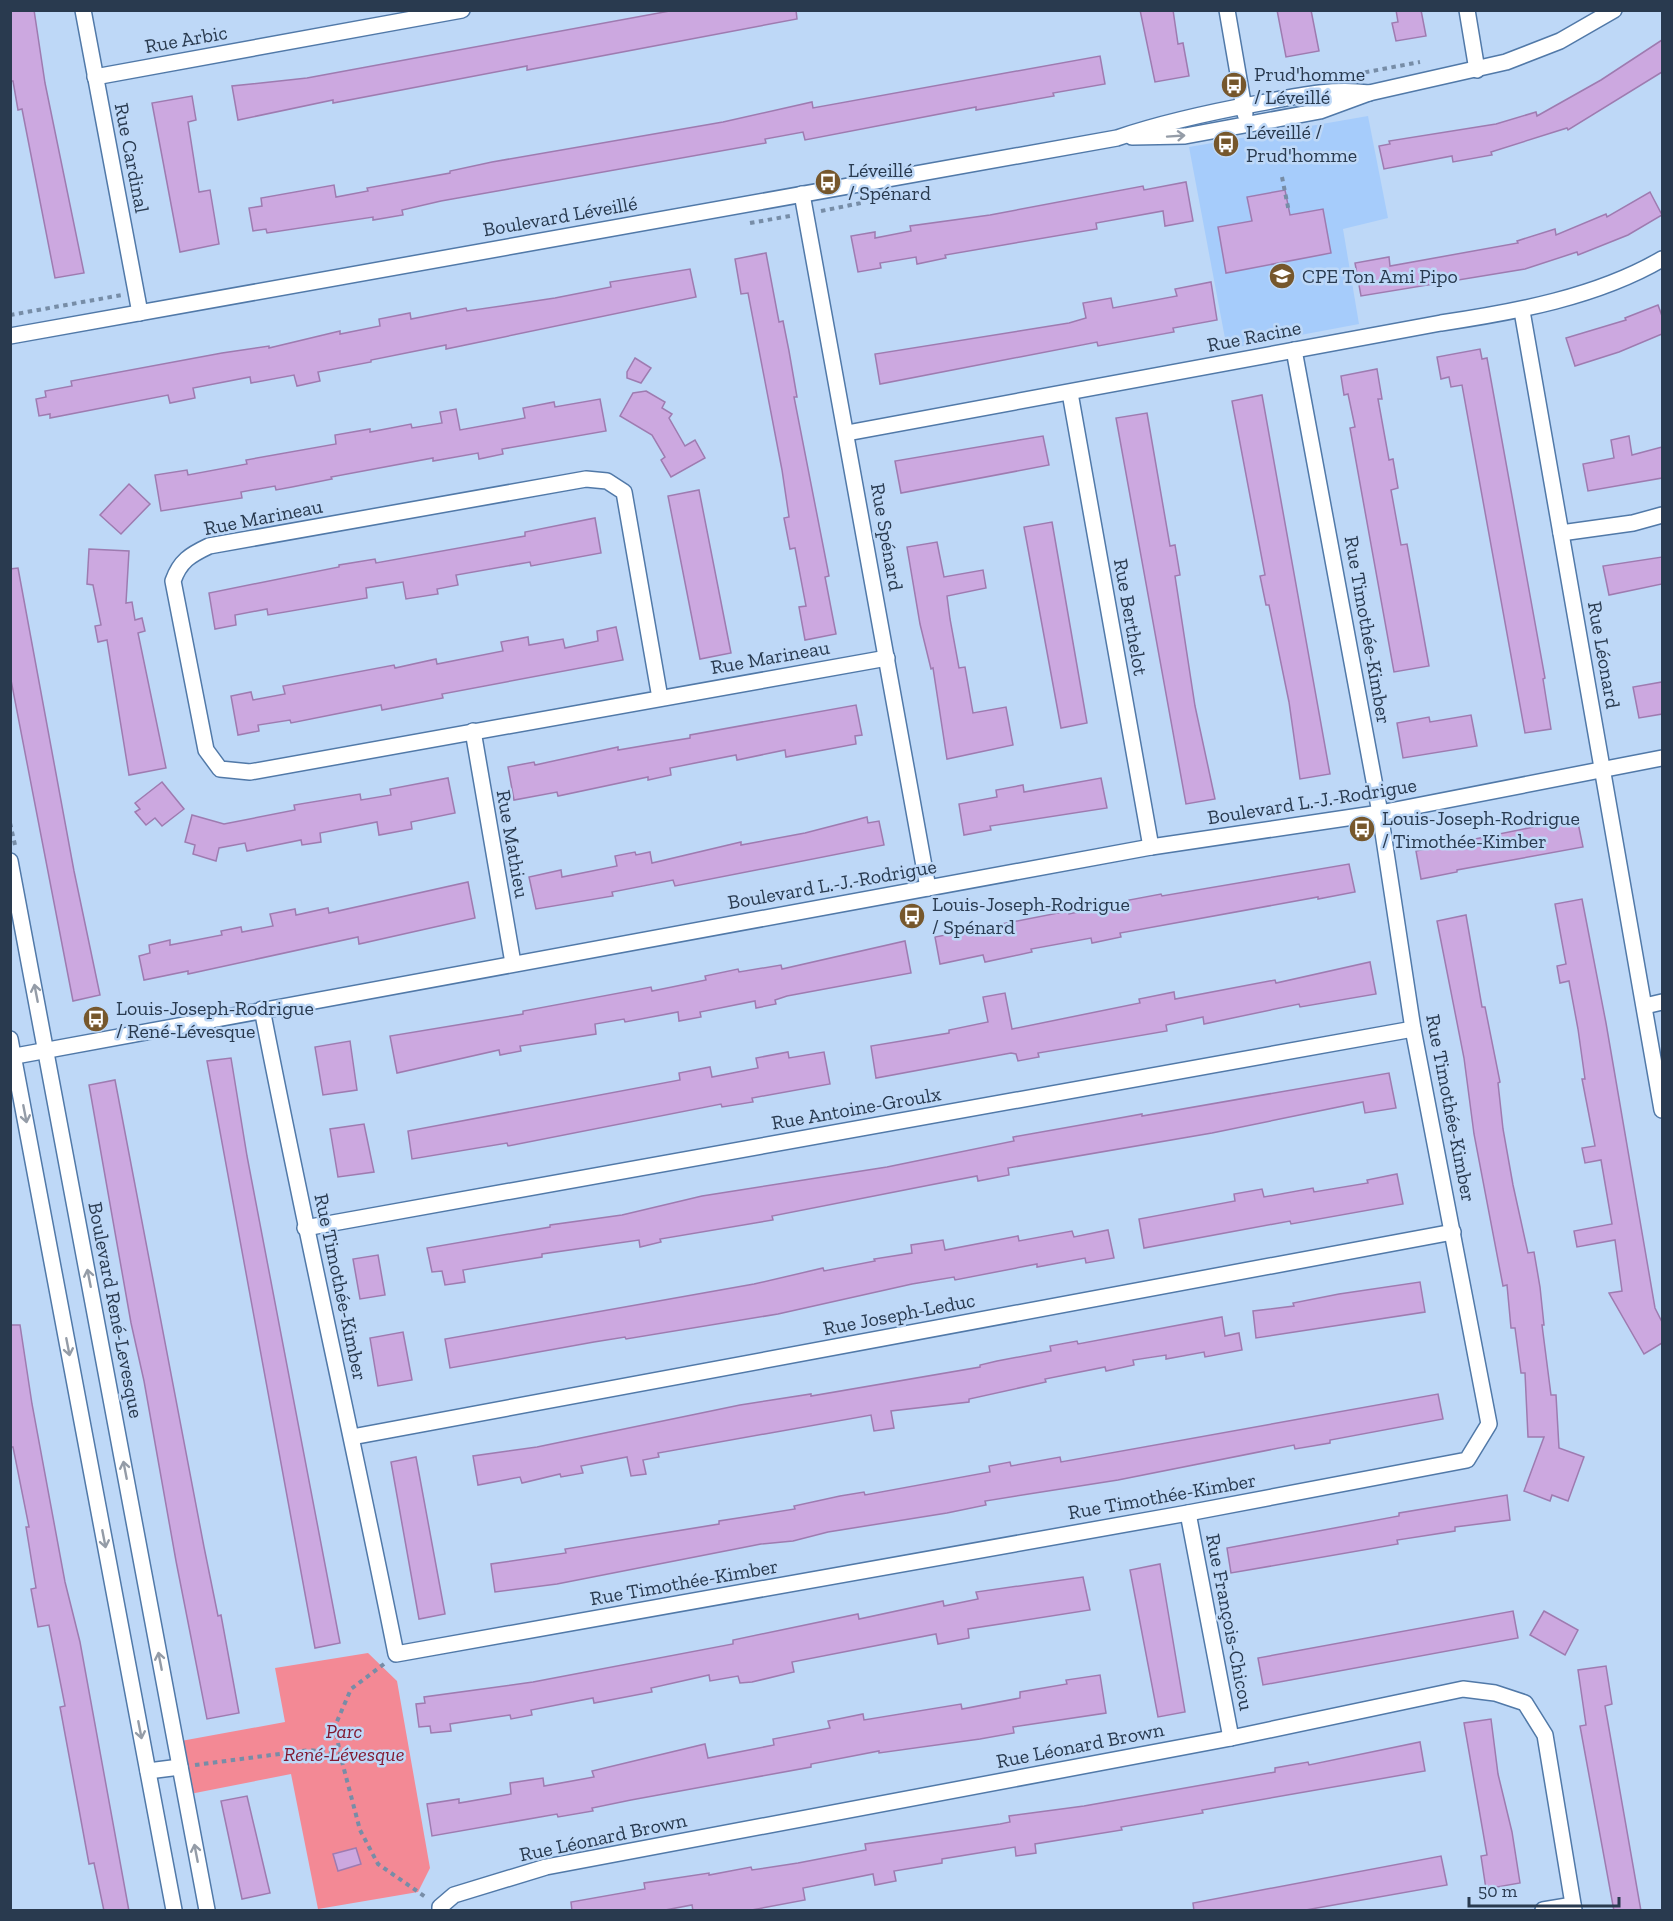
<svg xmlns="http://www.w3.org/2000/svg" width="1673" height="1921" font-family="'Zilla Slab',serif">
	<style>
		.built { fill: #a6ccfb }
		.green { fill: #f38995 }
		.building { fill: #cca8e0; stroke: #9e7bb0; stroke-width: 1.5 }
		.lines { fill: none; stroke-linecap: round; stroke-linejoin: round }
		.street-casing { stroke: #5179a8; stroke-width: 18 }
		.path { stroke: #778da7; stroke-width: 4; stroke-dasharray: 4.5 4.5; stroke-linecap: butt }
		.street { stroke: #fff; stroke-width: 15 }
		.oneway { stroke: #949ca7 }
		.labels { text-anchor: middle; stroke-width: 5; stroke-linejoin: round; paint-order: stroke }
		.street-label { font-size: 20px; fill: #293a4f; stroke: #bed8f7 }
		.poi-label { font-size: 20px; fill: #293a4f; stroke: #bed8f7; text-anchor: start }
		.park-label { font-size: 20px; font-style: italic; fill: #811931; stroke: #bed8f7 }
	</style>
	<rect width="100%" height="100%" fill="#bed8f7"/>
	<polygon class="built" points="1368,116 1388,218 1343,229 1359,324 1227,349 1189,147"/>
	<polygon class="green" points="368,1653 397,1681 430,1868 418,1892 318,1909 291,1774 190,1794 181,1741 285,1722 275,1668"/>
	<g class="building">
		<polygon points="10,10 34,10 45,83 84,273 55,278 22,109 18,110 13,81 10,81"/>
		<polygon points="675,10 796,10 797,19 527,70 527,66 333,103 333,100 238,120 232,86 307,78"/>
		<polygon points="1140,10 1173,10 1178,44 1183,43 1189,76 1155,82"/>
		<polygon points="1277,10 1311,10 1319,51 1286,57"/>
		<polygon points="1396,10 1421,10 1426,36 1396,41 1392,23 1398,22"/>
		<polygon points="1662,40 1662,72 1568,130 1567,128 1491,152 1492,155 1453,162 1452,156 1384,169 1379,146 1390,144 1389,141 1496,124 1536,112 1537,116 1601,80"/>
		<polygon points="1100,56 1105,84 1053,93 1054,96 976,110 976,107 805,140 803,132 765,139 766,143 441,201 402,210 403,215 373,220 373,217 267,233 266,229 253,231 249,208 262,206 261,198 334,185 336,197 368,191 367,188 450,173 450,171 492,162 723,122 812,102 813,108"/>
		<polygon points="192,96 196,120 188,122 199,192 210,190 219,244 180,252 152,103"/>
		<polygon points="1186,182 1193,221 1165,226 1163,211 1096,223 1097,229 945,255 946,258 917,264 916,257 880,263 881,268 858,272 851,236 875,232 875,238 911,231 910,226 990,215 1143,186 1144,190"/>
		<polygon points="1285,190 1290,215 1323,209 1331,253 1226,273 1218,227 1252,221 1247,197"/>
		<polygon points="1650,192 1662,215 1628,235 1578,255 1577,252 1525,269 1361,296 1355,263 1389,257 1390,266 1518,243 1517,241 1555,229 1556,235 1606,214 1607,217"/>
		<polygon points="766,253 779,322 783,321 789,351 797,397 794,397 829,576 825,577 836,634 805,640 799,607 806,606 795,548 790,549 784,518 789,517 782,470 748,293 741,294 735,259"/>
		<polygon points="690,269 696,297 446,349 446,345 371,360 371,362 318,372 320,381 297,386 294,375 251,383 250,377 193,388 195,398 170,403 168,395 50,418 50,414 39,416 36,399 46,397 45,391 72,386 71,381 222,353 269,346 269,348 340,331 340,334 380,326 379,319 410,313 411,319 466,308 467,311 555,298 611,287 610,282"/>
		<polygon points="1211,282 1217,320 1173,328 1174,332 1098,346 1097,342 880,384 875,354 1069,323 1086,318 1083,303 1111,298 1113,308 1177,296 1175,289"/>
		<polygon points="1658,305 1662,316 1662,334 1619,352 1575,366 1566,338 1626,320 1625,318"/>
		<polygon points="1480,349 1482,359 1487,358 1545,678 1543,679 1551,729 1525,733 1462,385 1451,387 1449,377 1441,379 1437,357"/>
		<polygon points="635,358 651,368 641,383 627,378 627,372"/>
		<polygon points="1377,369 1382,399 1378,399 1389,460 1393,459 1398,488 1391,490 1401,545 1407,544 1429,666 1394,672 1350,428 1355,427 1348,394 1344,395 1341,376"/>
		<polygon points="646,391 665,402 662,408 672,414 669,418 685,446 695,440 705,458 671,477 661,460 665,457 652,435 620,416 633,393"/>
		<polygon points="1262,395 1330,774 1300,779 1289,702 1269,605 1266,605 1260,576 1265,575 1232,401"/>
		<polygon points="600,399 606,431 502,449 503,454 479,459 478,453 433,461 433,458 331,477 332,479 292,487 276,490 275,486 241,492 242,498 161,511 155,475 187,470 188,475 247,464 246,460 336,444 335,435 370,429 370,432 411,424 412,428 442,423 440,412 456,409 460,430 525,418 523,408 554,402 555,407"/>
		<polygon points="1147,413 1170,546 1175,545 1180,575 1175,576 1195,706 1215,799 1186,804 1116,418"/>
		<polygon points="1043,436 1049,465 901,493 895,461"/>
		<polygon points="1629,436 1632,455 1662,447 1662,478 1588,491 1583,464 1614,458 1611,440"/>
		<polygon points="129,484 150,504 121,534 100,515"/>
		<polygon points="699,490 731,653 700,659 668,496"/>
		<polygon points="595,518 601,553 531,566 530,562 456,575 458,585 437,589 438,594 406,599 403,582 366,588 367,598 268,615 267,609 235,615 236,625 215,629 209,593 339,567 339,565 375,559 376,563 525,536 525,532"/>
		<polygon points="1052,522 1087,723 1061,728 1024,527"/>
		<polygon points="937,542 944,577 983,570 986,588 947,596 950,619 959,668 965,667 973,713 1006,707 1013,745 947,759 933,668 931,669 920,624 907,547"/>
		<polygon points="89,549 129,551 126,603 132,602 135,620 142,618 145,631 138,633 166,768 129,775 107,640 98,642 95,626 101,625 93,585 87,584"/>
		<polygon points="1662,557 1662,584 1609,595 1603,566"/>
		<polygon points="18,568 74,871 100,995 73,1001 10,675 10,569"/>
		<polygon points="616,627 623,660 442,694 443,698 382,710 381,705 291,723 290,720 258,725 259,731 238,735 231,696 251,692 253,700 285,694 283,686 394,665 395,668 436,659 437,664 503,651 501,642 528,637 529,645 563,639 565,648 598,641 597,631"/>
		<polygon points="1662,682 1662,714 1639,718 1633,687"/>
		<polygon points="856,705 862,735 855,736 856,744 786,757 785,750 737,760 736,755 670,768 671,775 648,780 648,777 558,796 557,792 514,800 508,767 534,762 535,765 618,747 618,750 665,742 690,738 690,735"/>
		<polygon points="1471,715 1477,746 1403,758 1397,723 1429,717 1430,722"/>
		<polygon points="448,778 455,813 411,822 412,829 379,835 377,822 320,833 321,842 302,845 301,840 247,851 245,843 219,848 216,861 193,854 195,845 185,842 192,815 224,824 295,810 294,805 360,794 361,800 391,795 390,789"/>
		<polygon points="1101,778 1107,808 990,826 991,830 964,835 959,804 997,797 996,790 1023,785 1024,792"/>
		<polygon points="162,782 184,809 162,826 155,818 146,825 135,812 140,809 135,803"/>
		<polygon points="867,817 868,823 879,821 884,845 675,886 673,880 612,892 613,896 536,909 529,877 561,870 562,877 617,866 615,856 635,852 636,855 650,852 652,863 741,842 741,845 805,833"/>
		<polygon points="1577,818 1583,847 1457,870 1457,872 1421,879 1416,851"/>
		<polygon points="1349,864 1355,892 1318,899 1318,897 1120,933 1121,937 1092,943 1091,938 1031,949 1032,952 985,962 983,955 940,964 935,937 1068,911 1069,914 1097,908 1098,912 1130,906 1129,900 1161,894 1162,896"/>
		<polygon points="468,882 475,918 359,944 358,937 188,974 188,971 144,980 139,956 150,953 149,945 170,940 170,945 222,935 221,931 241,927 242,932 273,926 270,914 295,909 296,915 328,908 329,913"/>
		<polygon points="1582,899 1606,1023 1655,1308 1662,1322 1662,1343 1644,1354 1609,1293 1622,1291 1615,1240 1577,1247 1574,1231 1612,1224 1601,1160 1585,1163 1582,1148 1595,1146 1582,1079 1585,1079 1578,1029 1569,981 1560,983 1557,966 1566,964 1555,904"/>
		<polygon points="1466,915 1482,1007 1485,1007 1500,1082 1498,1083 1503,1129 1513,1185 1528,1253 1534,1252 1540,1287 1544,1325 1542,1325 1551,1395 1556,1395 1559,1448 1584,1457 1568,1501 1552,1495 1550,1501 1524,1491 1544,1437 1528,1437 1525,1373 1521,1373 1515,1328 1511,1328 1507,1285 1503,1286 1474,1134 1464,1058 1437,921"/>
		<polygon points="905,941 911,973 787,996 775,1000 776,1004 756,1008 755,1001 700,1012 701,1017 679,1021 678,1012 625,1022 624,1019 595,1024 596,1034 520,1046 521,1051 500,1055 499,1050 397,1073 390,1036 523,1014 523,1011 651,987 652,991 672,987 706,980 705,976 738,969 739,972 781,965 782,969"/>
		<polygon points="1370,962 1376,994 1300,1007 1299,1004 1204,1024 1203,1017 1166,1025 1167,1031 1038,1053 1039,1057 1018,1061 1016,1054 1011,1053 876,1078 871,1046 949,1033 949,1030 988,1022 983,997 1005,993 1012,1029 1140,1003 1139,999 1174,992 1175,999 1275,980 1276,983"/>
		<polygon points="350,1041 357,1090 323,1095 315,1047"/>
		<polygon points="788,1052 789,1058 824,1052 830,1084 752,1098 753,1102 722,1107 721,1104 508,1146 507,1143 412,1159 408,1131 680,1080 679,1073 710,1067 712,1077 758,1068 756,1058"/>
		<polygon points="231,1058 247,1156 340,1643 315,1648 207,1061"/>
		<polygon points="1389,1073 1396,1108 1365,1113 1363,1102 1212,1133 1008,1168 1009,1175 978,1181 977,1176 930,1185 772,1216 773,1220 660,1239 661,1242 640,1247 639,1240 542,1254 542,1257 463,1270 465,1282 445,1285 442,1271 432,1272 427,1248 550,1227 550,1225 622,1215 702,1196 887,1167 1014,1141 1013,1137 1092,1123 1142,1114 1142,1116"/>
		<polygon points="115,1080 204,1547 218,1616 221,1615 239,1713 207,1719 176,1561 144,1381 131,1323 89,1085"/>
		<polygon points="364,1124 374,1172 338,1177 330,1129"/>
		<polygon points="1397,1174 1403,1204 1291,1224 1290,1221 1144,1248 1139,1219 1235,1201 1234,1194 1262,1189 1264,1197 1313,1188 1314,1192 1368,1183 1367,1180"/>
		<polygon points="1108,1230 1114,1258 1086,1263 1085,1258 1037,1267 1037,1264 955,1280 954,1277 912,1284 778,1314 626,1339 625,1337 594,1342 450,1368 445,1339 754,1284 823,1268 824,1271 875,1261 874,1259 912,1253 911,1245 943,1240 945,1250 1018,1236 1019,1241 1072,1231 1074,1237"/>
		<polygon points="378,1255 385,1295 360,1299 353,1259"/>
		<polygon points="1420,1282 1425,1312 1256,1338 1253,1311 1294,1306 1293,1303 1339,1294"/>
		<polygon points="1222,1317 1225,1336 1239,1333 1242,1350 1205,1357 1204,1352 1166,1359 1166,1355 1133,1360 1134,1365 1106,1371 1105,1367 1045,1379 1046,1382 969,1399 969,1402 891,1411 894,1428 874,1431 871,1415 658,1453 659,1457 643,1460 646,1474 631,1476 627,1457 581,1466 583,1473 561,1477 560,1474 522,1483 520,1477 478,1485 473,1456 537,1447 740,1405 811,1394 811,1396 980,1367 980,1365 997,1361 1051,1351 1050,1346 1077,1341 1078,1344"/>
		<polygon points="10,1325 20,1325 32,1404 65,1582 80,1642 129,1911 104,1911 94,1863 89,1864 78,1804 60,1707 65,1706 49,1625 38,1627 31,1589 36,1588 26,1527 29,1527 13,1447 10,1447"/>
		<polygon points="403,1332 412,1380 378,1386 370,1338"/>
		<polygon points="1438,1394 1443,1419 1330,1440 1330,1443 1295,1449 1294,1445 1118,1480 985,1501 986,1505 947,1513 828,1532 793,1541 761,1544 557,1584 495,1592 491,1564 566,1553 565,1549 719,1524 719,1521 795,1509 794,1506 840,1496 864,1492 865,1495 990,1472 989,1466 1010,1462 1011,1466 1060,1457 1061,1462"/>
		<polygon points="416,1457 445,1614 419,1619 391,1462"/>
		<polygon points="1507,1495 1510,1520 1455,1527 1455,1531 1397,1540 1398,1544 1231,1573 1227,1548 1399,1516 1399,1513"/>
		<polygon points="1160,1564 1185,1712 1158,1717 1130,1570"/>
		<polygon points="1083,1577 1090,1610 968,1629 969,1638 938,1644 936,1634 792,1662 794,1672 752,1682 740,1683 738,1676 710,1681 709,1675 651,1688 652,1692 594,1703 593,1698 531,1710 532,1715 511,1719 510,1715 450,1724 451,1731 431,1733 430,1726 419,1727 416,1704 425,1703 424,1697 533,1682 733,1644 733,1640 858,1614 859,1619 943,1601 944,1606 978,1599 976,1592"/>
		<polygon points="1513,1611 1518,1638 1263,1685 1258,1658"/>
		<polygon points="1544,1611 1578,1630 1565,1655 1530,1635"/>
		<polygon points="1606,1666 1612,1704 1605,1706 1641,1911 1614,1911 1580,1726 1586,1725 1578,1670"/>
		<polygon points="1100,1675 1106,1713 1013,1727 1014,1733 980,1739 879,1753 879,1751 811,1764 811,1767 631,1800 592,1808 593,1811 558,1817 557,1814 432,1836 427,1804 459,1799 459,1803 511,1794 510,1783 543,1778 544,1786 594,1777 592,1771 705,1744 708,1758 774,1745 773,1739 830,1728 828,1721 863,1714 864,1720 961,1704 962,1709 1020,1698 1020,1692 1067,1684 1066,1680"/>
		<polygon points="1491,1719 1498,1774 1512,1832 1520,1883 1486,1889 1481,1856 1487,1855 1464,1723"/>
		<polygon points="1420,1742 1425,1771 1202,1810 1203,1813 1121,1827 1122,1830 1035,1844 1036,1853 1016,1856 1015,1847 942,1859 942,1863 894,1871 896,1881 875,1885 873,1874 803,1888 805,1900 746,1911 693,1911 692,1905 660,1911 572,1911 571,1902 645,1889 644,1883 709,1873 709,1875 751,1867 752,1870 798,1863 866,1850 865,1844 1000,1824 1010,1822 1009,1816 1084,1806 1275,1772 1275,1768 1308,1762 1309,1765"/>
		<polygon points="247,1796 270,1893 242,1899 221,1801"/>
		<polygon points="356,1848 361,1864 338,1871 333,1854"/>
		<polygon points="1441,1856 1447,1885 1300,1911 1194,1911 1193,1903"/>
	</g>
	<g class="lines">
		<defs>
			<g id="street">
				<polyline points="83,10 140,313"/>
				<polyline points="1227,10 1245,114"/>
				<polyline points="1467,10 1477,70"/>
				<polyline points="95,77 462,10"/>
				<polyline points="1132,137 1185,136 1320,111 1369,93 1506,62 1560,41 1614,10"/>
				<polyline points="802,194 928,888"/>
				<polyline points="1522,311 1662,1110"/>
				<path d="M10,336L1117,138C1164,122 1211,112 1260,103C1297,96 1332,88 1369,93"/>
				<polyline points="1070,393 1151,847"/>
				<path d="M847,433L1441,323C1515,312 1597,297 1662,259"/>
				<polyline points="1561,533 1633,523 1662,515"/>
				<path d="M660,698L624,492L607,481L586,479L209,546C190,555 180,561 173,581L206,750L220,769L250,772L887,658"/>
				<polyline points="473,731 513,963"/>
				<polyline points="10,861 207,1910"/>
				<polyline points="1645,1006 1662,1002"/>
				<path d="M262,1009C304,1225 353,1439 396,1654L1188,1513L1467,1460L1489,1424L1413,1029L1380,813L1294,350"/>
				<polyline points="10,1039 174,1910"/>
				<polyline points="10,1057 1151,847 1380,813 1662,758"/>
				<polyline points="305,1228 1413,1029"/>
				<polyline points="352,1437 1453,1232"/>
				<polyline points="1188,1513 1231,1738"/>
				<polyline points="148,1771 180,1767"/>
				<polyline points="440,1910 440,1907 454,1895 546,1867 1231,1738 1463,1689 1495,1693 1525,1703 1545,1735 1574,1910"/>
				<polyline points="1543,1910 1573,1905"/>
			</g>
		</defs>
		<use href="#street" class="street-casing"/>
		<g class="path">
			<polyline points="1356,74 1420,62"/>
			<polyline points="1282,177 1289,212"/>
			<polyline points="821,211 861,203"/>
			<polyline points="750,223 790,216"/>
			<polyline points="10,315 122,295"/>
			<polyline points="10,823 15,845"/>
			<polyline points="384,1664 351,1689 335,1726 340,1754 360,1830 378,1864 427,1898"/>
			<polyline points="195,1765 310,1750 340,1754"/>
		</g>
		<use href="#street" class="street"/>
	</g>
	<defs><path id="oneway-shaft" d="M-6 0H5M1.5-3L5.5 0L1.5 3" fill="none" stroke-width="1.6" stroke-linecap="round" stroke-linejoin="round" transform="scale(1.5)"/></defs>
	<g class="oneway">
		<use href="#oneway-shaft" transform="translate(1176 136) rotate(-4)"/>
		<use href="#oneway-shaft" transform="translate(36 993) rotate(-101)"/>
		<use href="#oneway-shaft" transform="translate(25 1114) rotate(79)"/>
		<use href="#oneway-shaft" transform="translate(89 1278) rotate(-101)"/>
		<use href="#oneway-shaft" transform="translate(68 1347) rotate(79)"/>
		<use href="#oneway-shaft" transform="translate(125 1470) rotate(-101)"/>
		<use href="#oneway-shaft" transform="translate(104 1539) rotate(79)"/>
		<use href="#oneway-shaft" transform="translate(160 1661) rotate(-101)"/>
		<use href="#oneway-shaft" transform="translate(140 1730) rotate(79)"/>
		<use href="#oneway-shaft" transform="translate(196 1853) rotate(-101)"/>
	</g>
	<defs>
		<symbol id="bus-disc" viewBox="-11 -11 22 22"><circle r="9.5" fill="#76572c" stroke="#bed8f7"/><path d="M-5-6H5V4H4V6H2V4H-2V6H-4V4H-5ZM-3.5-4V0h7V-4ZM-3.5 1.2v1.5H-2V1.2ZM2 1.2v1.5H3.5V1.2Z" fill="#fff"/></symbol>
		<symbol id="school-disc" viewBox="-11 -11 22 22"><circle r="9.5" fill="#76572c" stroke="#bed8f7"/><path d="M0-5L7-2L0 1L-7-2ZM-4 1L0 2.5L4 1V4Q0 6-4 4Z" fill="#fff"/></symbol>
	</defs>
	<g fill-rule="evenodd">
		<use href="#bus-disc" x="1219" y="70" width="30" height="30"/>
		<use href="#bus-disc" x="1211" y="129" width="30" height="30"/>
		<use href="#bus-disc" x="813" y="167" width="30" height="30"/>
		<use href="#school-disc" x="1267" y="261" width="30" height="30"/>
		<use href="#bus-disc" x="1347" y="814" width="30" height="30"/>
		<use href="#bus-disc" x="897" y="901" width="30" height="30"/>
		<use href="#bus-disc" x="81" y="1004" width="30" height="30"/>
	</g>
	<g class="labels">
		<g class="street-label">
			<text transform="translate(186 39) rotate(-10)" y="7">Rue Arbic</text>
			<text transform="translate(132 158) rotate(79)" y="7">Rue Cardinal</text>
			<text transform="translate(560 216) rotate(-10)" y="7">Boulevard Léveillé</text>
			<text transform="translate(1254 336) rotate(-11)" y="7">Rue Racine</text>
			<text transform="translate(263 517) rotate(-11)" y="7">Rue Marineau</text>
			<text transform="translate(887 537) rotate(80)" y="7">Rue Spénard</text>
			<text transform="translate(1131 617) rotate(80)" y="7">Rue Berthelot</text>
			<text transform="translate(1368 630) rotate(80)" y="7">Rue Timothée-Kimber</text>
			<text transform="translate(1604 655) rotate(80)" y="7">Rue Léonard</text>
			<text transform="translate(770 657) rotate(-10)" y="7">Rue Marineau</text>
			<text transform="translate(1312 801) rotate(-9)" y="7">Boulevard L.-J.-Rodrigue</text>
			<text transform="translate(513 844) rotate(80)" y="7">Rue Mathieu</text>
			<text transform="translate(832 884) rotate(-10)" y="7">Boulevard L.-J.-Rodrigue</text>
			<text transform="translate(856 1108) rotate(-10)" y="7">Rue Antoine-Groulx</text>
			<text transform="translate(1451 1108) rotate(79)" y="7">Rue Timothée-Kimber</text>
			<text transform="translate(341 1287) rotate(78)" y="7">Rue Timothée-Kimber</text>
			<text transform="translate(116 1310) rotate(79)" y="7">Boulevard René-Levesque</text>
			<text transform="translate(899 1314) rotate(-11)" y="7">Rue Joseph-Leduc</text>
			<text transform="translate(1162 1496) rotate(-10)" y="7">Rue Timothée-Kimber</text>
			<text transform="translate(684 1582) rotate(-10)" y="7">Rue Timothée-Kimber</text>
			<text transform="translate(1230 1622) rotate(79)" y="7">Rue François-Chicou</text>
			<text transform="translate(1080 1745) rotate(-11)" y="7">Rue Léonard Brown</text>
			<text transform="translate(603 1837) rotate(-12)" y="7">Rue Léonard Brown</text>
		</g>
		<g class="poi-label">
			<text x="1254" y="81">Prud'homme<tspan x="1254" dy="23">/ Léveillé</tspan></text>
			<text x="1246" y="139">Léveillé /<tspan x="1246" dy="23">Prud'homme</tspan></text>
			<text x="848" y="177">Léveillé<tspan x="848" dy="23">/ Spénard</tspan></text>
			<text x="1302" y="283">CPE Ton Ami Pipo</text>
			<text x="1382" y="825">Louis-Joseph-Rodrigue<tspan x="1382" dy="23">/ Timothée-Kimber</tspan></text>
			<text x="932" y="911">Louis-Joseph-Rodrigue<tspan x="932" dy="23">/ Spénard</tspan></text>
			<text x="116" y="1015">Louis-Joseph-Rodrigue<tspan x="116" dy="23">/ René-Lévesque</tspan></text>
		</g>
		<g class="park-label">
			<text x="344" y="1738">Parc<tspan x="344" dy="23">René-Lévesque</tspan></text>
		</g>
	</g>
	<rect width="1673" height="1921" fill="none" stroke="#293a4f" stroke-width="24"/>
	<path d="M1469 1897v9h150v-9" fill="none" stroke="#293a4f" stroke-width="3"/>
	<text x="1478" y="1897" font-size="18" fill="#293a4f" stroke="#bed8f7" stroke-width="4.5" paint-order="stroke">50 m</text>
</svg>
